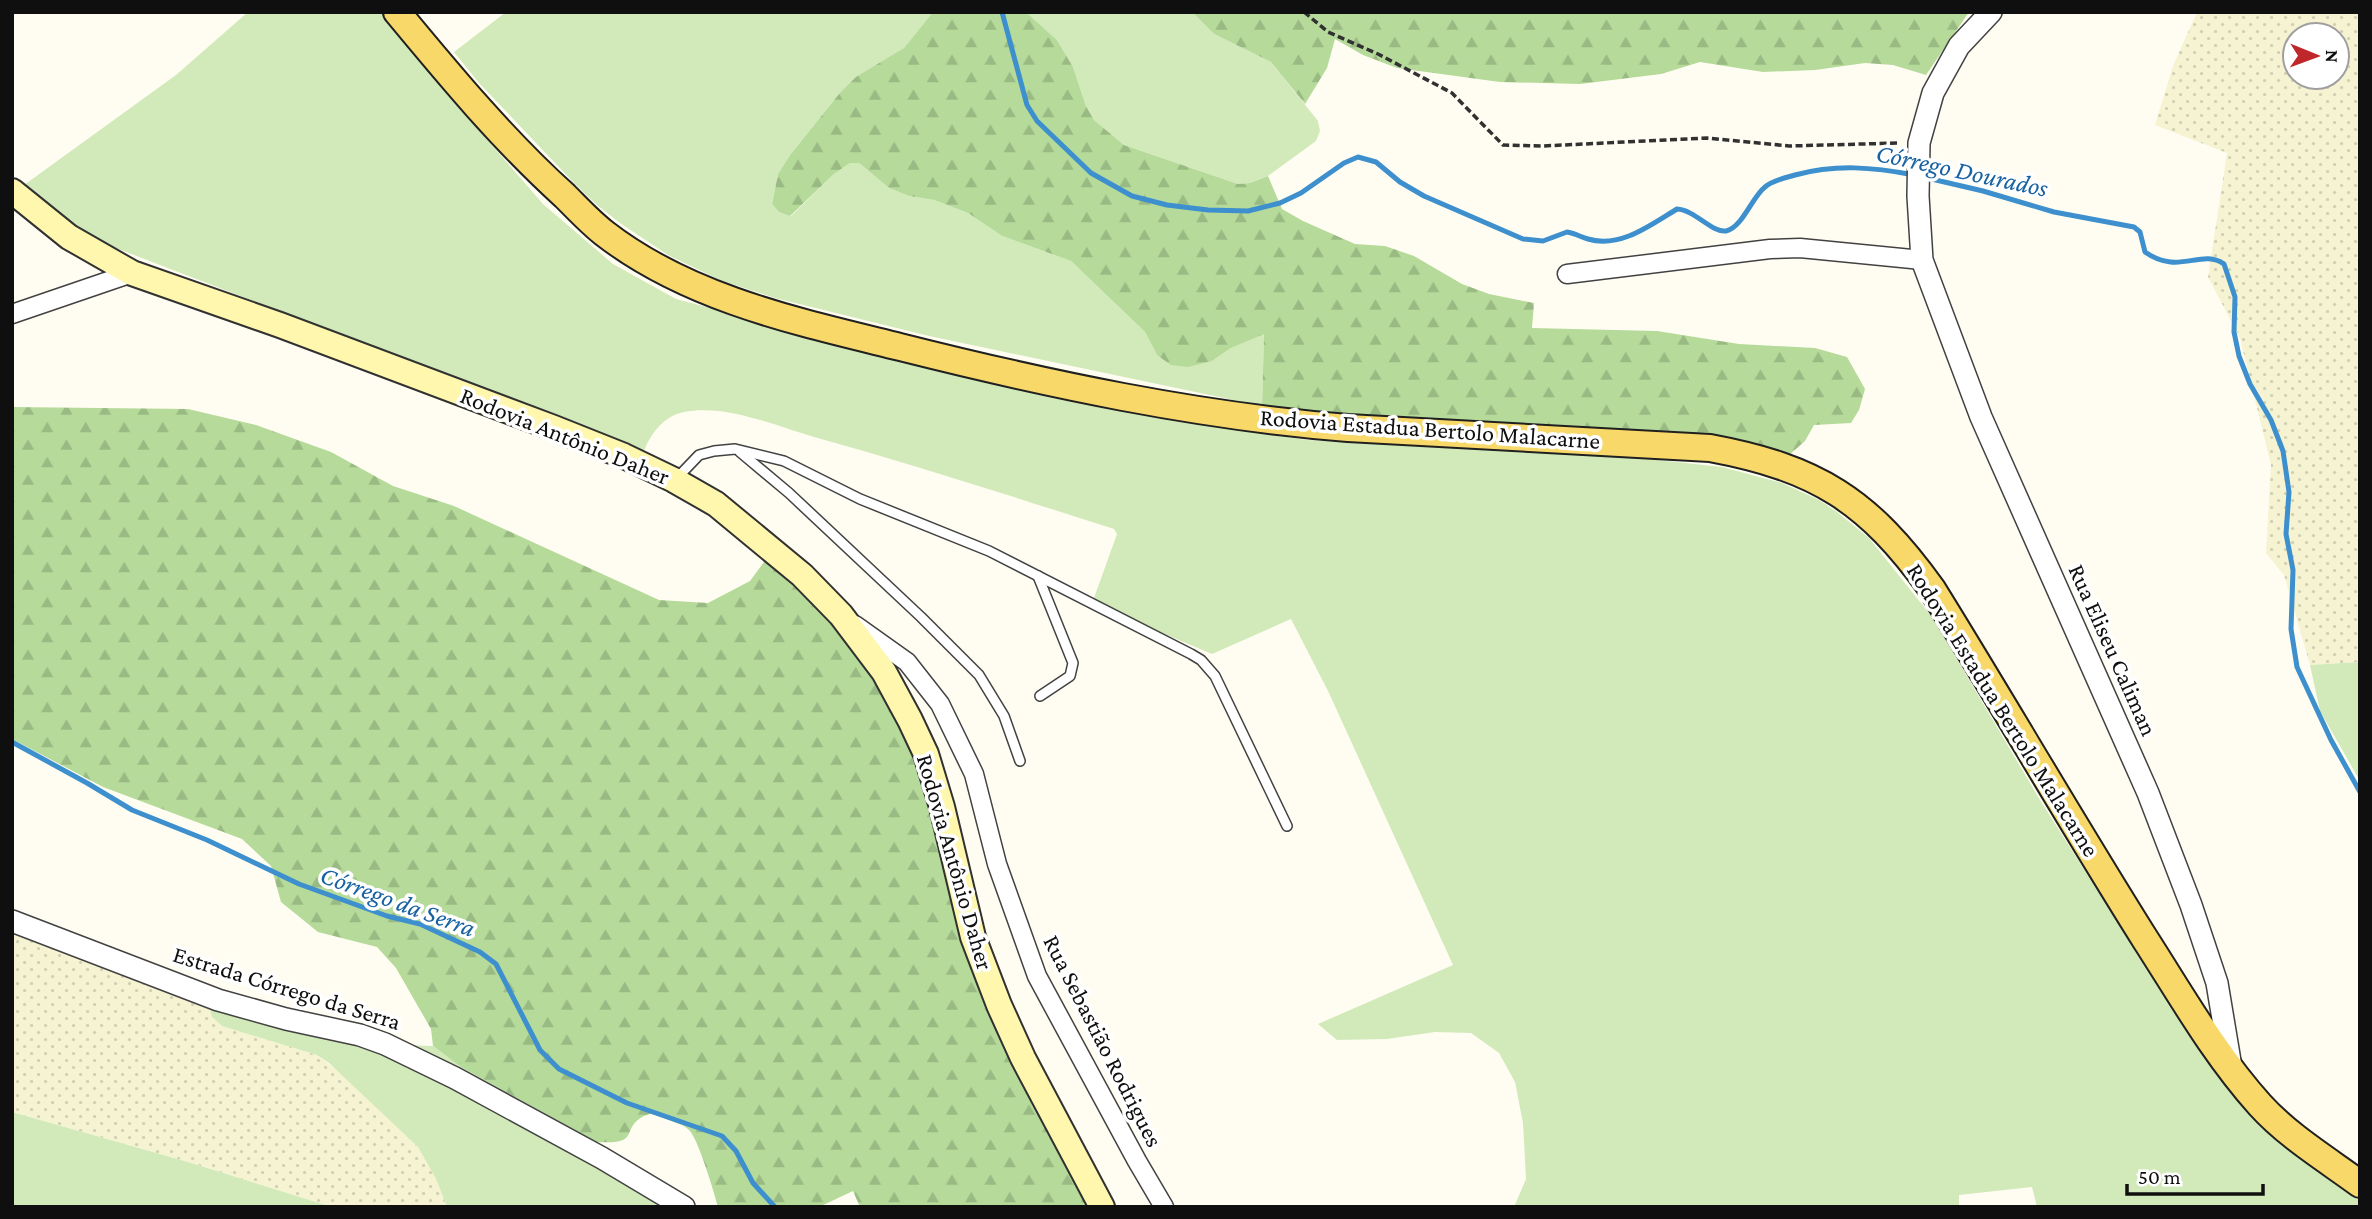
<svg xmlns="http://www.w3.org/2000/svg" width="2372" height="1219" font-family="'Crimson Pro',serif">
	<style>
		.farmland { fill: url(#farmland-dots); fill-rule: evenodd }
		.grass { fill: #d2eaba }
		.forest { fill: url(#forest-firs) }
		.lines { fill: none; stroke-linecap: round; stroke-linejoin: round }
		.stream { stroke: #3d90cd; stroke-width: 5 }
		.service-casing { stroke: #424242; stroke-width: 12 }
		.minor-casing { stroke: #424242; stroke-width: 21 }
		.tertiary-casing { stroke: #424242; stroke-width: 24 }
		.secondary-casing { stroke: #313131; stroke-width: 28 }
		.primary-casing { stroke: #202020; stroke-width: 30 }
		.path { stroke: #313131; stroke-width: 3.5; stroke-dasharray: 7 3.5; stroke-linecap: butt }
		.service { stroke: #fff; stroke-width: 9 }
		.minor { stroke: #fff; stroke-width: 18 }
		.tertiary { stroke: #fff; stroke-width: 21 }
		.secondary { stroke: #fef7ad; stroke-width: 24 }
		.primary { stroke: #f8d869; stroke-width: 26 }
		.labels { text-anchor: middle; stroke-width: 7; stroke-linejoin: round; paint-order: stroke }
		.street-label { font-size: 24px; fill: #0f0f0f; stroke: #fff }
		.water-label { font-size: 26px; font-style: italic; fill: #1862a1; stroke: #fff }
	</style>
	<defs>
		<pattern id="farmland-dots" width="8" height="8" patternUnits="userSpaceOnUse" patternTransform="scale(1.75)"><rect width="8" height="8" fill="#f5f3d1"/><path d="M2 2h.1M6 6h.1" fill="none" stroke="#d1cfb2" stroke-width="1.8" stroke-linecap="round"/></pattern>
		<pattern id="forest-firs" width="22" height="20" patternUnits="userSpaceOnUse" patternTransform="scale(1.75)"><rect width="22" height="20" fill="#b5da9a"/><path d="M5 1l3.5 6h-7zM16 11l3.5 6h-7z" fill="#9aba84"/></pattern>
	</defs>
	<rect width="100%" height="100%" fill="#fffdf1"/>
	<g class="farmland">
		<path d="M2197,12H2360V662L2310,665L2284,575L2266,553L2271,465L2240,338L2208,277L2227,153L2155,125L2173,66ZM2295,35H2337V77H2295Z"/>
		<polygon points="12,922 207,997 212,1017 222,1026 317,1055 343,1075 418,1147 436,1179 447,1207 332,1207 188,1162 12,1112"/>
	</g>
	<g class="grass">
		<path d="M248,12H382L437,82L543,204L613,264L676,299L992,382L1246,431L1307,440L1631,457L1722,467L1782,483L1819,500L1837,512L1869,538L1932,617L2040,800L2196,1046L2230,1091L2264,1126L2360,1199V1207H2037L2032,1187L1959,1195V1207H1514L1526,1179L1523,1123L1515,1082L1499,1053L1471,1033L1435,1032L1387,1039L1337,1040L1318,1024L1453,965L1329,693L1291,619L1212,654L1096,605L1094,598L1117,534L1114,529C1014,497 915,465 814,437C773,425 726,404 684,412C664,416 651,433 644,451L108,245L54,215L24,185L176,75Z"/>
		<polygon points="506,12 933,12 904,48 839,94 790,155 778,174 772,204 779,212 791,216 834,174 850,163 859,163 889,188 909,196 934,200 968,213 1002,236 1071,261 1145,332 1157,355 1212,361 1231,348 1264,333 1262,406 929,336 775,298 720,280 668,255 620,223 597,205 576,185 479,83 454,52"/>
		<polygon points="1026,12 1192,12 1214,34 1271,62 1318,121 1320,131 1316,141 1268,176 1250,183 1238,184 1124,145 1094,120 1086,106 1073,67 1057,40"/>
		<polygon points="2360,662 2360,781 2320,711 2310,665"/>
		<polygon points="207,997 404,1045 433,1046 461,1067 596,1142 591,1156 670,1207 447,1207 436,1179 418,1147 329,1063 317,1055 222,1026 212,1017"/>
		<polygon points="12,1112 188,1162 332,1207 12,1207"/>
	</g>
	<g class="forest">
		<polygon points="933,12 1026,12 1057,40 1073,67 1086,106 1094,120 1124,145 1238,184 1250,183 1268,176 1282,209 1303,221 1355,244 1385,246 1414,256 1462,284 1489,294 1534,303 1532,328 1657,331 1739,344 1815,348 1847,357 1865,389 1859,410 1851,423 1814,425 1805,441 1788,456 1725,441 1633,430 1310,413 1262,406 1264,334 1231,348 1212,361 1188,367 1171,365 1157,355 1145,332 1071,261 1002,236 968,213 934,200 909,196 889,188 859,163 850,163 834,174 790,216 779,212 772,204 778,174 790,155 839,94 856,77 904,48"/>
		<polygon points="1192,12 1969,12 1926,75 1893,65 1865,63 1815,70 1763,72 1700,62 1661,74 1580,84 1500,82 1397,68 1363,55 1335,39 1327,68 1305,104 1271,62 1214,34"/>
		<path d="M12,407L188,409L256,425L331,452L393,486L454,506L659,600L708,603L750,581L767,558C836,620 901,700 927,791C938,829 942,874 956,910C969,942 987,974 1002,1006C1034,1073 1065,1140 1097,1207H860L853,1191L819,1207H718C714,1192 698,1138 689,1130C683,1124 676,1123 669,1120C660,1116 653,1111 644,1116C619,1129 643,1145 596,1142L461,1067L433,1046L431,1029L396,968L377,947L318,932L281,902L271,866L242,839L103,787L12,739Z"/>
	</g>
	<g class="lines">
		<g class="stream">
			<path d="M1002,12L1027,105L1037,121L1091,173L1132,196L1167,205L1208,210L1248,211L1280,203L1301,193L1344,163L1358,157L1376,162L1400,182L1424,196L1523,239L1543,241L1567,232C1574,233 1581,237 1588,239C1620,249 1652,224 1677,209C1695,210 1712,233 1726,231C1742,228 1752,197 1765,187C1773,180 1785,178 1795,175C1836,164 1873,167 1914,175"/>
			<path d="M1923,177L1983,191L2054,212L2134,227L2140,232L2145,252C2179,276 2201,248 2224,264L2235,297L2234,332L2239,356L2250,384L2271,420L2283,451L2289,492L2286,534L2293,570L2291,629L2297,667L2331,740L2360,792"/>
			<polyline points="12,742 87,783 132,810 207,840 299,884 387,916 420,924 480,952 496,964 540,1050 559,1069 627,1103 722,1136 736,1151 753,1183 775,1207"/>
		</g>
		<defs>
			<g id="service">
				<polyline points="740,452 789,493 921,617 979,675 1004,716 1020,761"/>
				<polyline points="676,479 699,455 714,451 735,449 784,461 860,499 989,551 1191,654 1201,660 1215,676 1287,826"/>
				<polyline points="1038,576 1073,663 1070,676 1040,696"/>
			</g>
			<g id="minor">
				<polyline points="1567,274 1770,249 1800,248 1922,260"/>
				<polyline points="12,314 132,273"/>
				<polyline points="855,625 907,662 940,704 974,774 997,864 1037,976 1137,1161 1164,1207"/>
			</g>
			<g id="tertiary">
				<polyline points="1991,12 1959,46 1933,93 1919,143 1918,196 1922,260 1981,417 2148,793 2191,905 2217,983 2231,1067"/>
				<polyline points="12,921 218,1000 286,1019 360,1035 385,1044 455,1078 602,1158 684,1207"/>
			</g>
			<polyline id="secondary" points="12,191 69,237 132,273 280,325 554,428 624,456 674,480 716,504 802,575 841,615 884,672 910,720 926,754 942,807 973,937 999,1005 1023,1058 1102,1207"/>
			<path id="primary" d="M397,12C450,76 503,140 565,196C578,209 590,222 604,233C689,299 799,322 900,347C1047,384 1197,416 1348,428L1710,448C1817,468 1868,500 1932,589C2004,705 2072,823 2145,939C2181,995 2215,1055 2260,1105C2288,1136 2326,1159 2360,1184"/>
		</defs>
		<use href="#service" class="service-casing"/>
		<use href="#minor" class="minor-casing"/>
		<use href="#tertiary" class="tertiary-casing"/>
		<use href="#secondary" class="secondary-casing"/>
		<use href="#primary" class="primary-casing"/>
		<polyline class="path" points="1304,12 1328,32 1378,54 1452,93 1503,145 1543,146 1707,138 1789,146 1899,143"/>
		<use href="#service" class="service"/>
		<use href="#minor" class="minor"/>
		<use href="#tertiary" class="tertiary"/>
		<use href="#secondary" class="secondary"/>
		<use href="#primary" class="primary"/>
	</g>
	<g class="labels">
		<g class="street-label">
			<text transform="translate(1430 429) rotate(4)" y="8">Rodovia Estadua Bertolo Malacarne</text>
			<text transform="translate(565 436) rotate(22)" y="8">Rodovia Antônio Daher</text>
			<text transform="translate(2113 650) rotate(66)" y="8">Rua Eliseu Caliman</text>
			<text transform="translate(2003 710) rotate(58)" y="8">Rodovia Estadua Bertolo Malacarne</text>
			<text transform="translate(955 862) rotate(74)" y="8">Rodovia Antônio Daher</text>
			<text transform="translate(287 988) rotate(17)" y="8">Estrada Córrego da Serra</text>
			<text transform="translate(1103 1041) rotate(63)" y="8">Rua Sebastião Rodrigues</text>
		</g>
		<g class="water-label">
			<text transform="translate(1962 170) rotate(12)" y="9">Córrego Dourados</text>
			<text transform="translate(398 901) rotate(20)" y="9">Córrego da Serra</text>
		</g>
	</g>
	<rect width="2372" height="1219" fill="none" stroke="#0f0f0f" stroke-width="28"/>
	<g transform="translate(2316 56) rotate(91)"><circle r="33" fill="#ffffff" stroke="#9f9f9f" stroke-width="2"/>
	<path d="M0-5L12 26L0 18L-12 26Z" fill="#bf272a"/>
	<text y="-10" font-size="19" font-weight="bold" text-anchor="middle" fill="#0f0f0f">N</text>
	</g>
	<path d="M2127 1184v10h136v-10" fill="none" stroke="#0f0f0f" stroke-width="3.5"/>
	<text x="2138" y="1184" font-size="21" fill="#0f0f0f" stroke="#ffffff" stroke-width="5" paint-order="stroke">50 m</text>
</svg>
